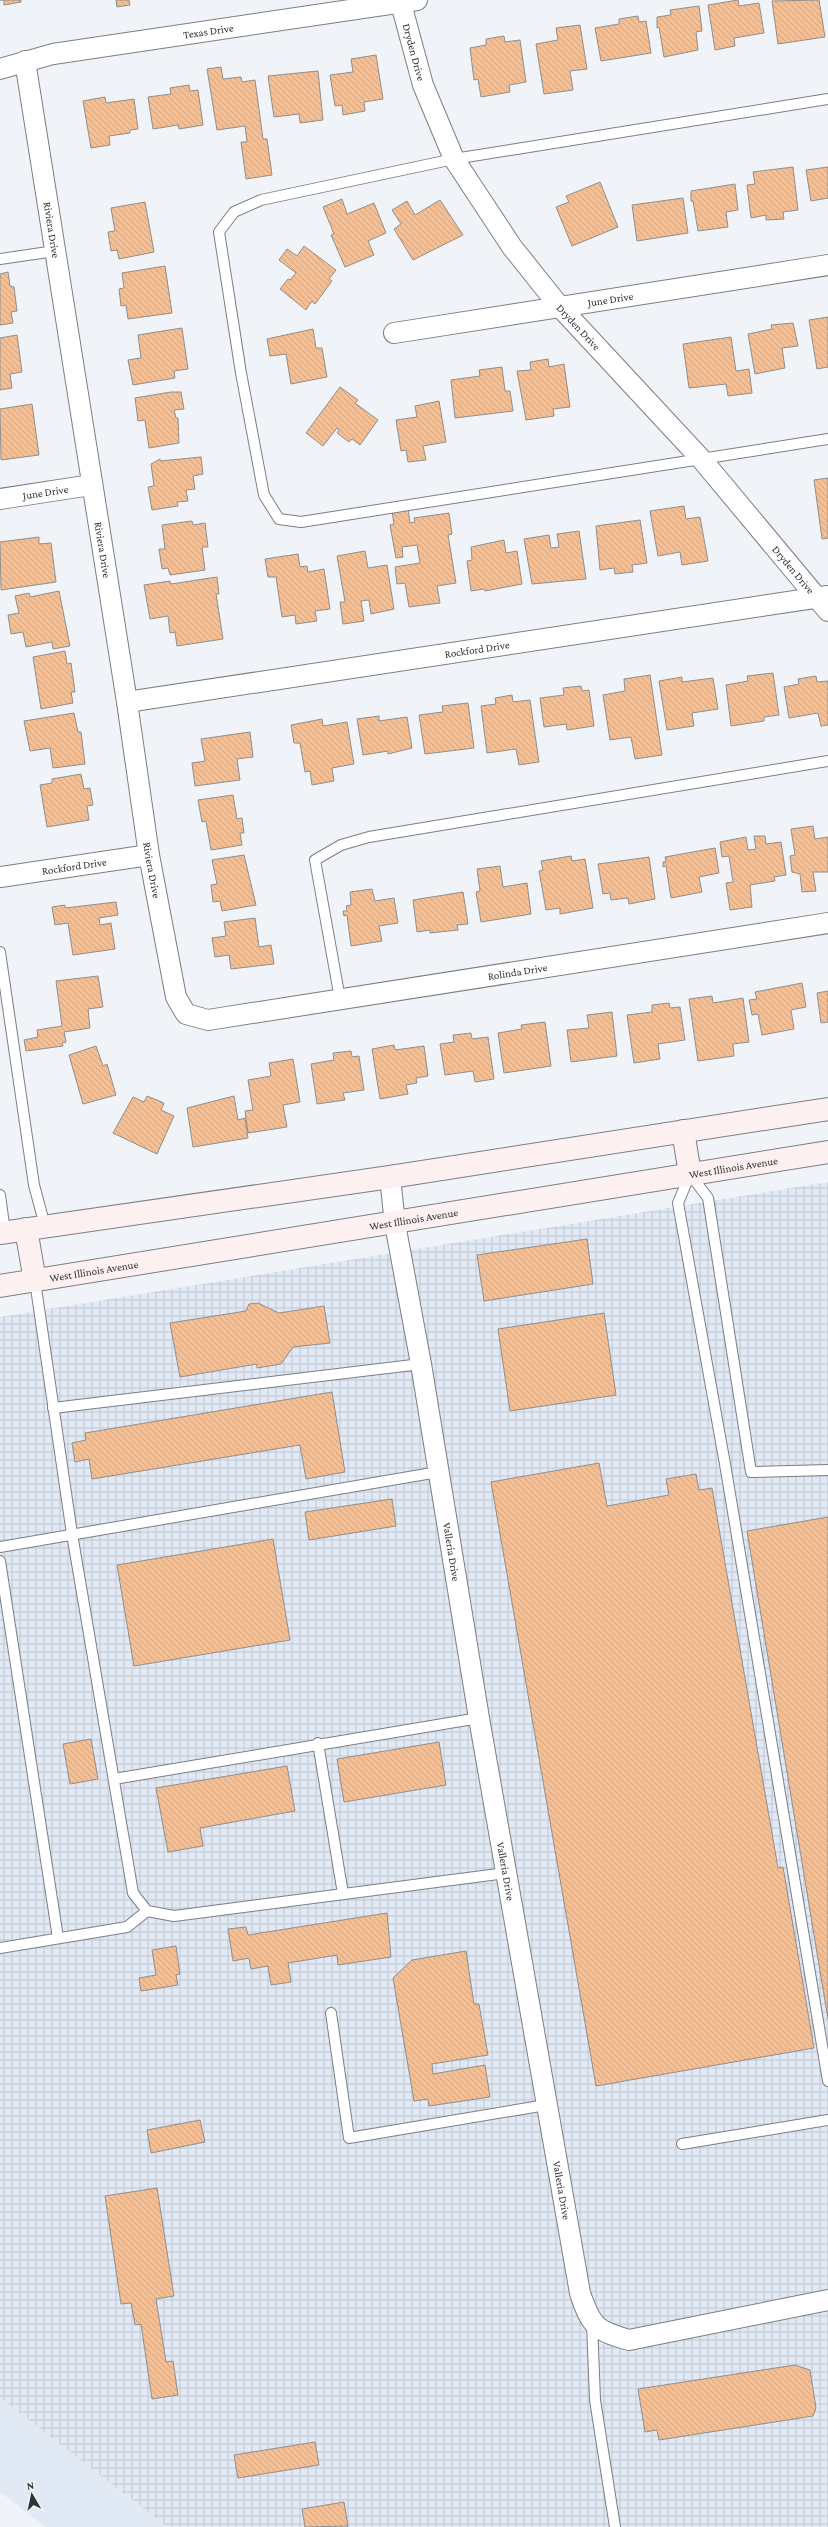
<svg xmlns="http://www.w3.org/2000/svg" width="828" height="2527" font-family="'Crimson Pro',serif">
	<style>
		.industrial { fill: url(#industrial-grid) }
		.built { fill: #e1e9f4 }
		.building { fill: url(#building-back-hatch); stroke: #928e8b }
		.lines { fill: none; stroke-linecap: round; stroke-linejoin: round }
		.service-casing { stroke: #7c7e82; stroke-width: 12 }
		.minor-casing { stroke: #7c7e82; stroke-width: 22 }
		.secondary-casing { stroke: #7c7e82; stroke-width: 24 }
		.service { stroke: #fff; stroke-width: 10 }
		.minor { stroke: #fff; stroke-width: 20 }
		.secondary { stroke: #fcf0f0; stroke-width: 22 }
		.labels { text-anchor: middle; stroke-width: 4; stroke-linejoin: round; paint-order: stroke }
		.street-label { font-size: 11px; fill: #303233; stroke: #f0f4f8 }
	</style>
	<defs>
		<pattern id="industrial-grid" width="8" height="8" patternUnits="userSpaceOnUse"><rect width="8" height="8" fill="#e1e9f4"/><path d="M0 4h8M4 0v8" fill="none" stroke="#c1c8d2"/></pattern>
		<pattern id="building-back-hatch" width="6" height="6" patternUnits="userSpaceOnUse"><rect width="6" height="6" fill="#f5be93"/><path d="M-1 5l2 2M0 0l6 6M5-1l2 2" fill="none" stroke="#d2a47f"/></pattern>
	</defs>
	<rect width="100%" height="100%" fill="#f0f4f8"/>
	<polygon class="industrial" points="828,1182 828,2527 167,2527 0,2398 0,1317"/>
	<polygon class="built" points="0,2398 167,2527 46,2527 0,2492"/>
	<g class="building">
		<polygon points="0,0 21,0 21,2 4,5 4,0"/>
		<polygon points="116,0 129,0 130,5 117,7"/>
		<polygon points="738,0 739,6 759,3 764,33 734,38 735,46 715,50 708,5"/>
		<polygon points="819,0 825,37 778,44 772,1"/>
		<polygon points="699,6 702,31 696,32 698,50 664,57 659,27 657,28 657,17 671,15 670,10"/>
		<polygon points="638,16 639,22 646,21 651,53 601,61 595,28 619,24 619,19"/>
		<polygon points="580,25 587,69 570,71 573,90 544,94 536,44 558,40 556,28"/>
		<polygon points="504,36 505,42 520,40 526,82 509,85 510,92 481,97 478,79 474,80 470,48 486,45 486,39"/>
		<polygon points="376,55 383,99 364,102 365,111 343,115 342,105 335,106 330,75 353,72 351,59"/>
		<polygon points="221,67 223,79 241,77 242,82 255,80 263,139 267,139 272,175 246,179 241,142 247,142 245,126 217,130 207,69"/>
		<polygon points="318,71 323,120 300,123 299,114 274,117 268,76"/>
		<polygon points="189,85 190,91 198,90 203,125 179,129 178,125 153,129 148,97 171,94 170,88"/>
		<polygon points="105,97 106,103 134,99 138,129 130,130 130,133 109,136 110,145 91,148 83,101"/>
		<polygon points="793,167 798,210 783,212 784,219 766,220 766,215 751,218 747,185 755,184 753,172"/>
		<polygon points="828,167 828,198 811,201 806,170"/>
		<polygon points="600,182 618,227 572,246 556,207 569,202 566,196"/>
		<polygon points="735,184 738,210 726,212 728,227 698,231 693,201 691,201 691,191"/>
		<polygon points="683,198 688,233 637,241 632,205"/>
		<polygon points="342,199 347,214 374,203 386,233 368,241 374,255 345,267 331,235 334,234 323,207"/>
		<polygon points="440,200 463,235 413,260 394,229 401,224 392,210 407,201 415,215"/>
		<polygon points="145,202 154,252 119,259 117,250 111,251 108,232 115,231 111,208"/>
		<polygon points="304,246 336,270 329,279 332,281 315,304 312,301 306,310 280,289 288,279 290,280 296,273 279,260 287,249 297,256"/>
		<polygon points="165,266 172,313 128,319 126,305 121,306 119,289 124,288 122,273"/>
		<polygon points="8,272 10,286 14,287 17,311 11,312 13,323 0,325 0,274"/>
		<polygon points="828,317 828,367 817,369 809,320"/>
		<polygon points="793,323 798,346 782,348 785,368 755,374 748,334 772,329 771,325"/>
		<polygon points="182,328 188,369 174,371 175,378 133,385 128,360 141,358 138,335"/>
		<polygon points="313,329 316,348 322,348 327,377 291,384 286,354 270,356 267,339"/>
		<polygon points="17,335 22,372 10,374 12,388 0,390 0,338"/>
		<polygon points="731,337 736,371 749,369 752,393 728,396 726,384 689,388 683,344"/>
		<polygon points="548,359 549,367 564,364 570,407 553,409 554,416 526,420 517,371 531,370 530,362"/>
		<polygon points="502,367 505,391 510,391 513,411 455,418 451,380 480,376 479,370"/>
		<polygon points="340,387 358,400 355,403 378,420 360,445 352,439 349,442 337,433 339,430 337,428 323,446 306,433"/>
		<polygon points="171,392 181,392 184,409 174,410 176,418 178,418 179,443 149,448 145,420 138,421 135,398"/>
		<polygon points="439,401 446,442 423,446 426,460 408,462 406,450 401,451 396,420 417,417 415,406"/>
		<polygon points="32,404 39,455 1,460 0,409"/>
		<polygon points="201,457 203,474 193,476 195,489 186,490 188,501 177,502 178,506 152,510 148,487 154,486 151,464 160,459 160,461"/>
		<polygon points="828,478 828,538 822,539 814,480"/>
		<polygon points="684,506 686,519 700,517 708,561 682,565 680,552 658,556 650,511"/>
		<polygon points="408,508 410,523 415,522 414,518 449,513 452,534 448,535 456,583 437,586 440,603 409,607 405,583 397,584 395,567 420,563 417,545 402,547 403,557 396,558 390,525 394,524 392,511"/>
		<polygon points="640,520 647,563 632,565 633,572 615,574 614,568 600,570 596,526"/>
		<polygon points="192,521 193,525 205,523 208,547 202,547 205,570 170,575 168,568 162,569 159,549 165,549 162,525"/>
		<polygon points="579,531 586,579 532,584 524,539 549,535 551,548 559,547 557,534"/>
		<polygon points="39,537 39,544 51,543 56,582 1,590 0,542"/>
		<polygon points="504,540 506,553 517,551 522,584 485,591 484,589 471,591 467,561 472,560 471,547"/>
		<polygon points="365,551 368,568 387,565 394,609 371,614 369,600 361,601 364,621 343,624 340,602 345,602 337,556"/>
		<polygon points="298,554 300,567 307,566 308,572 324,569 330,609 315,611 317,621 296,624 295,615 282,617 276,577 268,577 265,559"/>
		<polygon points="217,577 219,594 216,594 223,639 177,646 175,632 170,633 168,616 150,619 144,585 170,581 171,584"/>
		<polygon points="59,591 70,646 53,649 52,642 26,647 23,632 11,634 8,615 19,613 15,596 29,593 30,597"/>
		<polygon points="65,651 67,664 71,663 75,692 71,692 73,703 41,709 33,657"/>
		<polygon points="773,673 779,715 764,717 764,721 731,726 726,685 748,681 747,676"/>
		<polygon points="650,675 662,755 635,759 631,737 610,740 603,695 625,691 624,679"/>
		<polygon points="816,676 817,682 828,681 828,725 821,726 818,713 789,718 784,687 799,684 798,679"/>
		<polygon points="682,677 682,682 713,678 718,709 692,713 694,726 667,730 659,681"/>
		<polygon points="581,686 582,691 589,690 594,726 567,730 566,724 544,727 540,698 564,695 563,688"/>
		<polygon points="512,695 513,702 530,700 539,762 519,765 516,749 487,753 481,706 496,704 495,698"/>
		<polygon points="468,703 474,748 425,754 419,715 443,712 442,706"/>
		<polygon points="74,713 78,732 81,732 85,764 53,768 50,748 30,751 24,721"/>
		<polygon points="379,716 379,721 407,717 412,748 388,754 388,751 363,755 357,719"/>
		<polygon points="322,719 323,726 347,722 354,764 332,768 334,781 312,785 310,771 305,772 300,743 294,743 291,725"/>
		<polygon points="250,732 253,757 237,759 240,780 195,786 192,763 205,761 201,739"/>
		<polygon points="81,774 84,789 90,788 93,805 87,806 89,820 47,827 40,785 52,783 52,779"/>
		<polygon points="233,795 237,819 242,818 244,833 240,833 242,845 211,850 206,821 202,822 198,800"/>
		<polygon points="813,826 815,839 828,837 828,872 813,872 816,891 802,892 800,874 792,872 790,856 795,855 791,829"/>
		<polygon points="754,836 765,836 766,844 781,842 786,875 774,877 775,881 750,885 752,907 730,910 726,883 733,882 729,856 722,857 720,842 746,837 748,850 756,849"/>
		<polygon points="715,848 719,873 699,877 702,892 671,898 666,866 663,867 663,862 666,862 665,857"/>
		<polygon points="244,855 256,905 222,911 220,901 213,902 211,885 217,884 212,860"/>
		<polygon points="571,856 572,861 585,859 593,908 560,914 560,908 546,910 539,871 543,870 541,861"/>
		<polygon points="649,857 655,899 629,904 628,898 611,900 610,893 603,894 598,864"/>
		<polygon points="500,866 503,887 527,883 531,914 481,922 476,892 480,891 477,869"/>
		<polygon points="372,889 375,901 394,898 398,923 379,926 382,941 351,946 347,915 344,916 343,911 347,911 346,906 351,905 350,892"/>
		<polygon points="463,892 468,924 457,925 458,930 430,933 430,930 417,932 413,900"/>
		<polygon points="116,902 118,915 99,918 100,925 111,923 115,949 73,955 68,923 55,925 52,907 65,905 65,908"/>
		<polygon points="255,918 259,947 271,945 274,964 231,969 229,955 215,957 212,938 226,936 224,922"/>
		<polygon points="98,976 103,1007 88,1009 90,1028 64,1032 66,1042 62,1043 63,1046 26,1051 24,1040 38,1037 37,1030 62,1026 56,981"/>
		<polygon points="802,983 806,1007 791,1010 794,1029 762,1035 758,1014 752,1015 749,1000 757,999 755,992"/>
		<polygon points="828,991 828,1022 821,1023 817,993"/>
		<polygon points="712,996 713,1003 743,998 749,1042 733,1044 734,1056 698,1061 689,999"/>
		<polygon points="669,1003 670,1008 680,1007 685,1040 658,1044 660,1059 634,1063 627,1015 652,1012 652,1005"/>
		<polygon points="612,1012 617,1056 571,1062 567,1030 589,1028 587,1015"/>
		<polygon points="545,1022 551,1066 504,1073 498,1033 522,1029 521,1025"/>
		<polygon points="471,1033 472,1039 488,1037 494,1079 475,1082 473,1071 445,1075 440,1044 454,1042 453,1035"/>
		<polygon points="394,1045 395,1050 424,1046 428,1076 416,1078 417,1083 406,1085 408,1094 380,1099 372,1049"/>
		<polygon points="96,1046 103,1066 107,1064 116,1095 83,1104 69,1055"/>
		<polygon points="351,1051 352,1057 359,1056 364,1090 343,1093 345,1100 317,1104 311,1064 334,1060 333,1053"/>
		<polygon points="293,1059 300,1102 283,1105 287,1127 248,1133 245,1111 253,1110 248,1080 271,1076 269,1063"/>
		<polygon points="147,1096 164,1103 161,1110 174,1116 157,1154 113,1133 133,1097 144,1102"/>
		<polygon points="234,1096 238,1120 245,1118 248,1138 193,1147 187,1108"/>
		<polygon points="587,1239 593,1284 484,1301 477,1255"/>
		<polygon points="258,1303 279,1313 324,1306 330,1343 293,1347 281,1364 257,1368 257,1364 180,1377 170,1323 246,1311 249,1304"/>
		<polygon points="604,1313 616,1395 510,1411 498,1329"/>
		<polygon points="332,1392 345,1472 306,1479 300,1445 92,1479 89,1459 75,1462 72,1443 86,1440 85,1433"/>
		<polygon points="599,1463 607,1506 669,1495 666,1479 696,1474 699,1490 712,1488 778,1868 783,1867 814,2048 596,2086 491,1482"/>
		<polygon points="392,1499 396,1526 309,1540 305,1512"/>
		<polygon points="828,1517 828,2019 747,1531"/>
		<polygon points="273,1539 290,1640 134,1666 117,1565"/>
		<polygon points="91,1739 98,1779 70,1784 63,1744"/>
		<polygon points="439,1742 446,1785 344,1802 337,1759"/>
		<polygon points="287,1766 295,1811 200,1828 203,1846 168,1852 156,1788"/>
		<polygon points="387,1913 391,1957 338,1965 337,1955 288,1963 291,1982 271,1985 268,1966 251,1969 249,1958 233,1961 228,1929 246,1927 248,1935"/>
		<polygon points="176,1946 180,1974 176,1975 178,1985 141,1991 139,1978 156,1975 152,1950"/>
		<polygon points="466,1951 474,2004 479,2004 488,2055 432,2064 433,2074 485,2065 490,2097 429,2106 428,2099 414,2101 393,1978 412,1960"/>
		<polygon points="200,2120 205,2142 151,2153 147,2130"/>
		<polygon points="157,2188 174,2296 156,2299 166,2362 173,2361 178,2395 152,2399 141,2324 135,2325 131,2303 121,2304 105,2196"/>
		<polygon points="795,2365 810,2370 816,2408 813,2416 659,2440 657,2430 645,2432 638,2389"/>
		<polygon points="315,2442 319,2465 238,2478 234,2455"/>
		<polygon points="344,2502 348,2526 305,2527 302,2509"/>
	</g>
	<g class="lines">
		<defs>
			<g id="service">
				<polyline points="828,99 454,159 261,200 234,212 219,232 241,373 264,495 279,519 301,522 828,439"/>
				<polyline points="0,259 55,251"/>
				<polyline points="0,952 34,1185 45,1226"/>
				<polyline points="340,999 315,860 341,845 369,837 828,761"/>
				<polyline points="690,1174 678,1203 725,1464 828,2081"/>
				<polyline points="690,1174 708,1198 751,1472 828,1470"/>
				<polyline points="0,1195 5,1232"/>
				<polyline points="35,1281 72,1534 133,1893 147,1911 174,1916 506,1873"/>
				<polyline points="53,1408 421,1364"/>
				<polyline points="0,1547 438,1472"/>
				<polyline points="0,1561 58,1938"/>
				<polyline points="318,1743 343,1894"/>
				<polyline points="114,1779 479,1718"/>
				<polyline points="0,1948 127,1927 147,1911"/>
				<polyline points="331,2013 349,2138 546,2105"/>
				<polyline points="682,2144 828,2120"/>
				<polyline points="592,2323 595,2400 615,2527"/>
			</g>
			<g id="minor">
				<path id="s1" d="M400,0L423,85L454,159L512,247L560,307L703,461L828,611"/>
				<path id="s2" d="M25,61L127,702L149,855L176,997L186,1014L208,1020L828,923"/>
				<path id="s3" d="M0,69L53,54L417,0"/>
				<path id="s4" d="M394,333L828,265"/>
				<path id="s5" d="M0,499L91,485"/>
				<path id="s6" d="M127,702L828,596"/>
				<path id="s7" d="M0,877L149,855"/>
				<path id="s8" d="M390,1177L395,1224L421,1364L479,1718L580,2293C591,2326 596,2331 629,2340L828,2300"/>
			</g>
			<g id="secondary">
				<polyline points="683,1131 690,1174"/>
				<polyline points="26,1229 35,1281"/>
				<polyline points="0,1233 390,1177 828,1109"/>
				<path id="s9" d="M0,1286L828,1152"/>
			</g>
		</defs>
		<use href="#service" class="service-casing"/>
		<use href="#minor" class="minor-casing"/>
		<use href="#secondary" class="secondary-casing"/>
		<use href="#service" class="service"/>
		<use href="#minor" class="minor"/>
		<use href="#secondary" class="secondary"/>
	</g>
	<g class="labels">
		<g class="street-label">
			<text dy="4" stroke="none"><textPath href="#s3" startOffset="212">Texas Drive</textPath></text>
			<text dy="4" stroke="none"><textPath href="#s1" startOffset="54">Dryden Drive</textPath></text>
			<text dy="4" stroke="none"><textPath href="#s2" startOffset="171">Riviera Drive</textPath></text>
			<text dy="4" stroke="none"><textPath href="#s4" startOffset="219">June Drive</textPath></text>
			<text dy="4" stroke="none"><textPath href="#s1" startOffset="378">Dryden Drive</textPath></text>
			<text dy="4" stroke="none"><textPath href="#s5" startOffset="46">June Drive</textPath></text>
			<text dy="4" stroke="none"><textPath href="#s2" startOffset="495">Riviera Drive</textPath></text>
			<text dy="4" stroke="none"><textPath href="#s1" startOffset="702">Dryden Drive</textPath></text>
			<text dy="4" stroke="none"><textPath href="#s6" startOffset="354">Rockford Drive</textPath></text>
			<text dy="4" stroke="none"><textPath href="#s7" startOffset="75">Rockford Drive</textPath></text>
			<text dy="4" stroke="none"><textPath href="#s2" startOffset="819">Riviera Drive</textPath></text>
			<text dy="4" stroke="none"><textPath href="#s2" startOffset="1304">Rolinda Drive</textPath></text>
			<text dy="4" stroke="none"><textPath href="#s9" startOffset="743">West Illinois Avenue</textPath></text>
			<text dy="4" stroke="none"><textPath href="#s9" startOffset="419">West Illinois Avenue</textPath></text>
			<text dy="4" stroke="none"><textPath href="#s9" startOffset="95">West Illinois Avenue</textPath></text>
			<text dy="4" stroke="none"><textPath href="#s8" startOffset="380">Valleria Drive</textPath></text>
			<text dy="4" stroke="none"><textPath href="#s8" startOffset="704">Valleria Drive</textPath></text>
			<text dy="4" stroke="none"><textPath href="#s8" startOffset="1028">Valleria Drive</textPath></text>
		</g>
	</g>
	<g transform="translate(32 2495) rotate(351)" stroke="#f0f4f8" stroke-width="3" paint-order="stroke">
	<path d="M0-3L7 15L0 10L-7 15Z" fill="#303233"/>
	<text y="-6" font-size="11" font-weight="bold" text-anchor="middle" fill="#303233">N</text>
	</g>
</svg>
